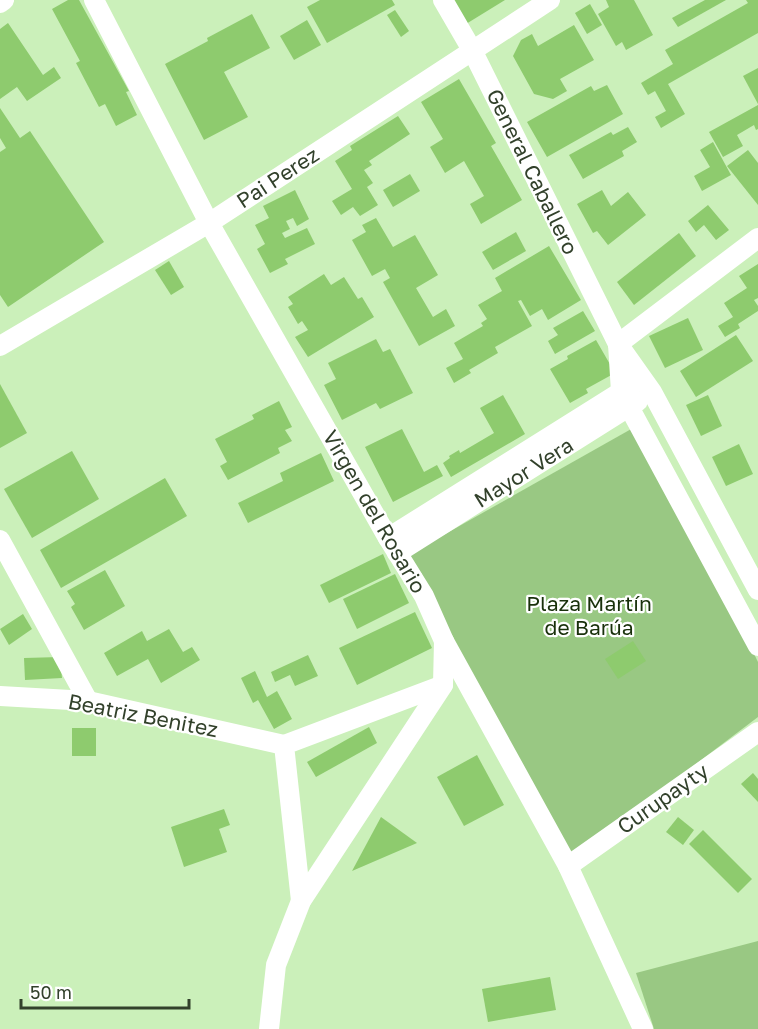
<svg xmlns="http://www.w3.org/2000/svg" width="758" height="1029" font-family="'Golos Text',sans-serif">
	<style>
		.green { fill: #99c883 }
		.building { fill: #8ecb6e }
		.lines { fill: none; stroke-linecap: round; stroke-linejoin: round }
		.minor { stroke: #fff; stroke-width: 20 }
		.labels { text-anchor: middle; stroke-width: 4.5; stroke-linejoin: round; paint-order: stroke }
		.street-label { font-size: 21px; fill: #32412b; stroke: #fff }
		.park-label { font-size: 21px; fill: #19310b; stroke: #fff }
	</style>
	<rect width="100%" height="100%" fill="#cbf0ba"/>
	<g class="green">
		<polygon points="633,428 709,562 758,662 758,717 569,860 408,555"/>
		<polygon points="758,941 758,1029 654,1029 636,973"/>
	</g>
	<g class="building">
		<polygon points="68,0 79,0 129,91 126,92 137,115 116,126 105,104 99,107 76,63 80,61 52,9"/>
		<polygon points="320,0 392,0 395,5 327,43 307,7"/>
		<polygon points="452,0 505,0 466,24"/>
		<polygon points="606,0 634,0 653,35 626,50 622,42 616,46 598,14 609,7"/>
		<polygon points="705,0 726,0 678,27 672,18"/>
		<polygon points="746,0 758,0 758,33 668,84 685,114 661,128 655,117 666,111 655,91 648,95 641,83 673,64 665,50 748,3"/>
		<polygon points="590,4 602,25 587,34 575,13"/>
		<polygon points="395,10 409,31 401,37 387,15"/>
		<polygon points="252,14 270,48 224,72 248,117 204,140 165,64 208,41 207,38"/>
		<polygon points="307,20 321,45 294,60 280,36"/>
		<polygon points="8,23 43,75 54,67 61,78 27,101 17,87 0,99 0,29"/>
		<polygon points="574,25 594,60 560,79 567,91 553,99 534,94 513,56 521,40 532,34 538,46"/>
		<polygon points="758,68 758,104 743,76"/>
		<polygon points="459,79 496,143 491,146 522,200 481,224 470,204 484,196 464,161 445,173 430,147 443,139 421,102"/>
		<polygon points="607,85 623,114 547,157 527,122 591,86 594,91"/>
		<polygon points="758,105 758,129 756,130 754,125 737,135 743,146 723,157 709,132"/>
		<polygon points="0,108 20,138 30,131 104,242 8,307 0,295 0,152 6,148 0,138"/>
		<polygon points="398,116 410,134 369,161 372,165 364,170 373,183 367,187 378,205 360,216 353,207 341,215 332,201 352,189 335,161 352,150 350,146"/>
		<polygon points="628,127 637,142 622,151 624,156 583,179 569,155 611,132 613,135"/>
		<polygon points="713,142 731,175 702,191 694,176 710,167 700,150"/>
		<polygon points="748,150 758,163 758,205 727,166"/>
		<polygon points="410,174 420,191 393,207 383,190"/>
		<polygon points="295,190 309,219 297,226 293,218 286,221 290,229 282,233 285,238 307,228 315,244 285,259 288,264 270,273 257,249 265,244 255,225 269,218 263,206"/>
		<polygon points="602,190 611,206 628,192 646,215 608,245 597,231 593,233 577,204"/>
		<polygon points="708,205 729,230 716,240 704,225 696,232 688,221"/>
		<polygon points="376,218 393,247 415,235 438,275 416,288 433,317 446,309 455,326 419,346 383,282 390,278 385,269 372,276 352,240 366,232 362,225"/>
		<polygon points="516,232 526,251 493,270 482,252"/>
		<polygon points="679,233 696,256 634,305 617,282"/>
		<polygon points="549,246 581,300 548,320 542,309 530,316 521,300 518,301 532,326 495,347 498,353 469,370 471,373 454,383 446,368 463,359 454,343 483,326 481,323 487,319 478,305 502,291 495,278"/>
		<polygon points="169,261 184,287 171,295 155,270"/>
		<polygon points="758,264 758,298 754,300 758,306 758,311 738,324 740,328 725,337 718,326 733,317 724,303 747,288 739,276"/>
		<polygon points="324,274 331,285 344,277 358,299 362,297 374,317 308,357 295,337 308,330 302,321 298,324 288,307 293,304 288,297"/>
		<polygon points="583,311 595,331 555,354 548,341 558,335 553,328"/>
		<polygon points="688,318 703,350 665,368 649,336"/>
		<polygon points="736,335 753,361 696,397 680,371"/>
		<polygon points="376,339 383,352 390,349 413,393 380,409 376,403 342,420 324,385 336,379 328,363"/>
		<polygon points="596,340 615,373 586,389 588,393 570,403 550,369 568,359 567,356"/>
		<polygon points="0,384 27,433 0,448"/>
		<polygon points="503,395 525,434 451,477 443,463 450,458 449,456 459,450 460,453 494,433 480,408"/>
		<polygon points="708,395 722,426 701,436 686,405"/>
		<polygon points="279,401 292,427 285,430 292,441 278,448 280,453 228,480 220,466 227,462 215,439 254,419 252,415"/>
		<polygon points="402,429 424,472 437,465 443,476 393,502 365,447"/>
		<polygon points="739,444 753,474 726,486 712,457"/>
		<polygon points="72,451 99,499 32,538 4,489"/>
		<polygon points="321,453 334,481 248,523 238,503 283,481 280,473"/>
		<polygon points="165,478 187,516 61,588 40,550"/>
		<polygon points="383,554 391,573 329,603 320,585"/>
		<polygon points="105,570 125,606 84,630 71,607 75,604 67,591"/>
		<polygon points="395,574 409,603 357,629 343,599"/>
		<polygon points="415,612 432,648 357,685 339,648"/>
		<polygon points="23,614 32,629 9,645 0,629"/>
		<polygon points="169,629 183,652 192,647 200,660 161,683 148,659 117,676 104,653 142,631 147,641"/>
		<polygon points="633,641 646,661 618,679 605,659"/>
		<polygon points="308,655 318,676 295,686 290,675 275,682 271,672"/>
		<polygon points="60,657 62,678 25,680 24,658"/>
		<polygon points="255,671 267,697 277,691 292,719 274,729 258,700 253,703 241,678"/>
		<polygon points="369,727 377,743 316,777 307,762"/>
		<rect x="72" y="728" width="24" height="28"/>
		<polygon points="477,755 504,805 464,826 437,777"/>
		<polygon points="753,773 758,779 758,802 741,784"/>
		<polygon points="224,809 230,825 219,829 227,852 184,867 171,827"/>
		<polygon points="381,817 417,843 352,871"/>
		<polygon points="678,817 694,830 683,845 666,832"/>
		<polygon points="703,830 752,879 738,893 689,844"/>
		<polygon points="550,977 556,1010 488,1022 482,989"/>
	</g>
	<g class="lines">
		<g class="minor">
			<polyline points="94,0 209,223 388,538 424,596 444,641 568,866 643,1029"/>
			<polyline points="443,0 472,50 618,344 652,392 758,590"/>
			<polyline points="0,3 4,0"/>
			<polyline points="618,344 621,392 758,646"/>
			<polyline points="618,344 758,238"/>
			<polyline points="0,346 209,223 550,0"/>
			<polyline points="388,538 632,385"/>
			<polyline points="0,540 88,701"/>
			<polyline points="397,553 638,401"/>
			<polyline points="0,696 88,701 284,745"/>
			<polyline points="568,866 758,732"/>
			<polyline points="301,901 284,745 443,685"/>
			<polyline points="269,1029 276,965 301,901 443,685 444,641"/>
		</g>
	</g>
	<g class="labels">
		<g class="street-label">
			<text transform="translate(532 172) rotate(64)" y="7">General Caballero</text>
			<text transform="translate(278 178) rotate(-33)" y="7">Pai Perez</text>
			<text transform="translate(524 473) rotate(-32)" y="7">Mayor Vera</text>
			<text transform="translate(374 512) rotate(60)" y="7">Virgen del Rosario</text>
			<text transform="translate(143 716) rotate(11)" y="7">Beatriz Benitez</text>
			<text transform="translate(663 799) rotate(-35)" y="7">Curupayty</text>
		</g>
		<g class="park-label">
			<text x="589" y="611">Plaza Martín<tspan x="589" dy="24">de Barúa</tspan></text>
		</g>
	</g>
	<path d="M21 999v9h168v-9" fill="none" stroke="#32412b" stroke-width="3"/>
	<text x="30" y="999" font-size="18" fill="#32412b" stroke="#ffffff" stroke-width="4.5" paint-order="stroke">50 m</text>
</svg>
